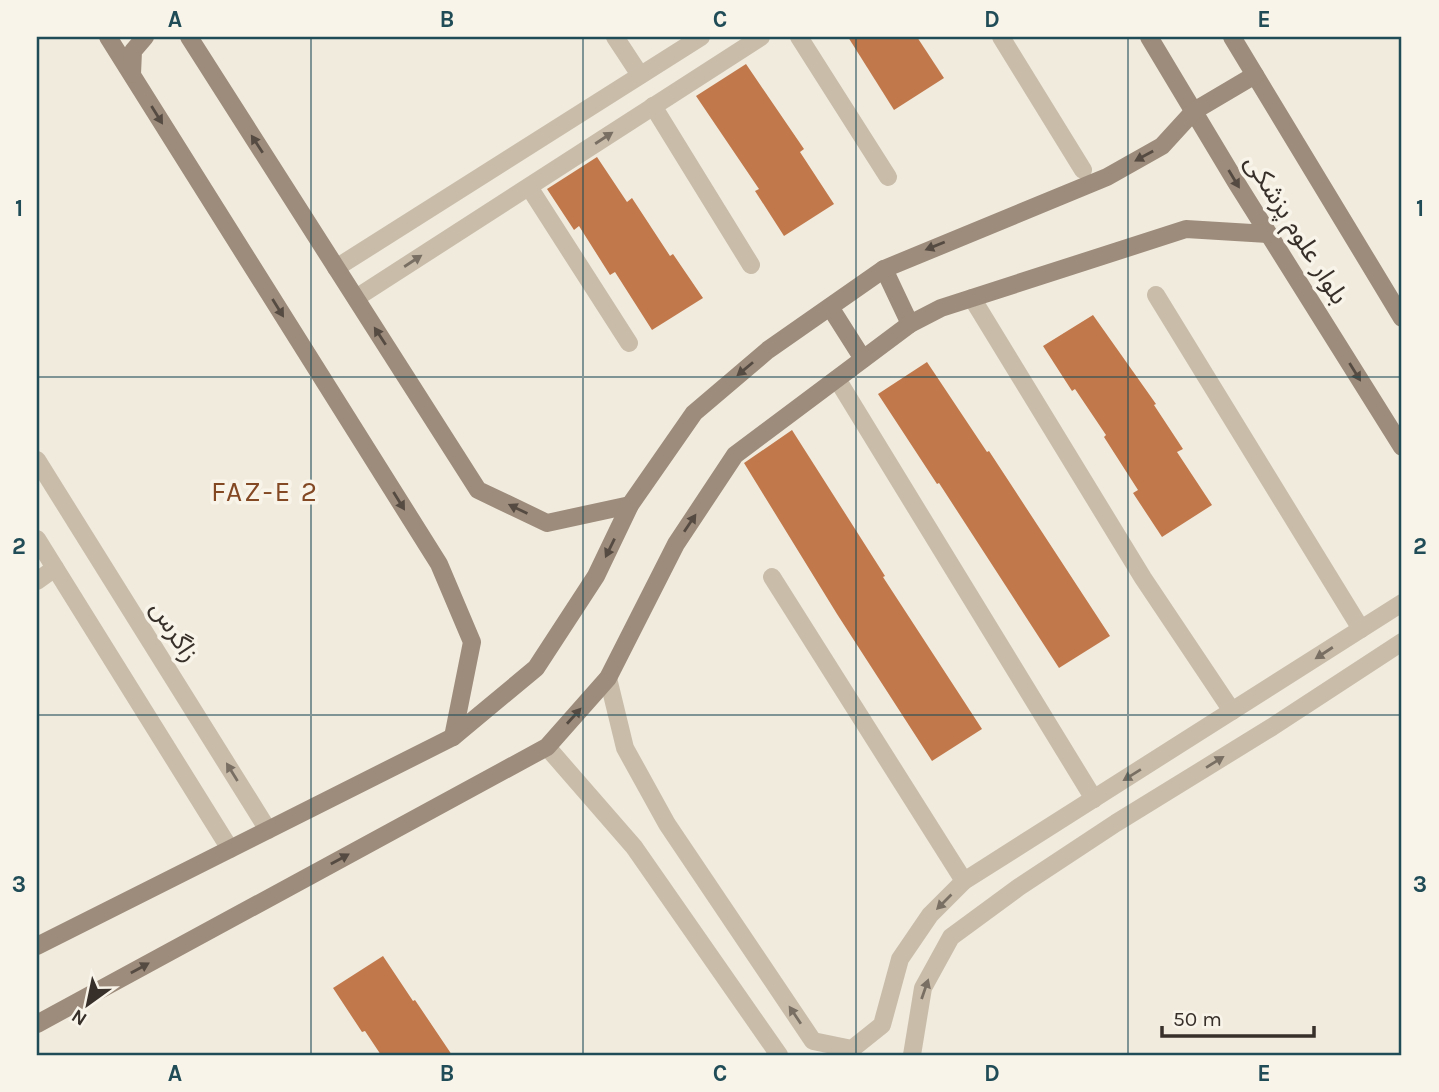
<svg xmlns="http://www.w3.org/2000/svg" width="1439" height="1092" font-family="Karla,'Noto Sans Arabic',sans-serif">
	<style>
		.building { fill: #c1794c }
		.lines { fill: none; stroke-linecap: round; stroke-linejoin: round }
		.street { stroke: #c9bdaa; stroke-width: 18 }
		.secondary { stroke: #9d8c7b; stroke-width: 18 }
		.oneway { fill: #564b42 }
		.oneway2 { fill: #796f63 }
		.grid { fill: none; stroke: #204c57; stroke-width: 2; stroke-opacity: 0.55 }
		.labels { text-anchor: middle; stroke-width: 7; stroke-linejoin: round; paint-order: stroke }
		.street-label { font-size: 26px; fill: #372f29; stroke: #f9f4ea }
		.neighbourhood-label { font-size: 28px; letter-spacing: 2px; fill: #834925; stroke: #f9f4ea }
		.neatline { fill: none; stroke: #204c57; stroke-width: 2.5 }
		.grid-label { font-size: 23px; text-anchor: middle; font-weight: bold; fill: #204c57 }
	</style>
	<rect width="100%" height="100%" fill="#f1ebde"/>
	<g class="building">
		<polygon points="848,37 917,37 944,78 894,110"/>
		<polygon points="746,64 804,149 800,152 834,204 784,236 755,191 759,189 696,96"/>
		<polygon points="597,157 627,202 632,198 670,256 673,254 703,298 652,330 615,272 610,275 579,226 574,230 547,189"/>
		<polygon points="1093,315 1156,404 1154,405 1183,449 1177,452 1212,505 1162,537 1133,493 1138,490 1104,437 1106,435 1075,389 1072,391 1043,346"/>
		<polygon points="927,362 987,452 989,451 1110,636 1059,668 939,483 937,484 878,394"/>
		<polygon points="792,430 885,576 883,577 982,729 932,761 837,614 744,463"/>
		<polygon points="383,956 413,1001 415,1000 452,1055 381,1055 365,1031 362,1032 333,988"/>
	</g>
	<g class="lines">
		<g class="street">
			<polyline points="615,37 640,75"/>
			<polyline points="799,37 888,177"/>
			<polyline points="1001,37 1083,170"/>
			<polyline points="653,106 751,265"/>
			<polyline points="529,187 629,343"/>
			<polyline points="336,268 701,37"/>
			<polyline points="1156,295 1361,629"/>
			<polyline points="356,298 761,37"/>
			<polyline points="972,298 1143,578 1232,711"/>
			<polyline points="837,379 1094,799"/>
			<polyline points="37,460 268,830"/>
			<polyline points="37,539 230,849"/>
			<polyline points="772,577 964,881"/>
			<polyline points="37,581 55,568"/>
			<polyline points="608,678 625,748 667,824 813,1041 852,1049 882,1025 900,959 930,915 964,881 1402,603"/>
			<polyline points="547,747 634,847 779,1055"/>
			<polyline points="912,1055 923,988 951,937 1019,887 1116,823 1272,727 1402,642"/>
		</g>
		<g class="secondary">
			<polyline points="108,37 439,564 472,642 453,737"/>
			<polyline points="189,37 478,490 547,523 630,505"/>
			<polyline points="1149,37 1236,182 1402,447"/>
			<polyline points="1232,37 1402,318"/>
			<polyline points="132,74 133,51 145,37"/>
			<polyline points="884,269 910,324"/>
			<polyline points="830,307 863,359"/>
			<polyline points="37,946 453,737 536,668 596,576 630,505 694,413 768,350 884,269 1107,177 1162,146 1194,111 1255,75"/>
			<polyline points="37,1024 547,747 608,678 676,544 735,455 910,324 941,308 1186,229 1268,234"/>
		</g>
	</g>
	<defs><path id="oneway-solid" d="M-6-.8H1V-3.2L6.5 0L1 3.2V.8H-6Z" transform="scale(1.75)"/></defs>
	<g class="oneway">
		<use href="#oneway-solid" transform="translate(157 115) rotate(58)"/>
		<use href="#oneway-solid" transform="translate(257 144) rotate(-123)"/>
		<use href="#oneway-solid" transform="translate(1144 156) rotate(151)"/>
		<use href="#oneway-solid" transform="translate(1234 179) rotate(59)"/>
		<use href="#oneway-solid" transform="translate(935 246) rotate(158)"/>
		<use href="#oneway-solid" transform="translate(278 308) rotate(58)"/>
		<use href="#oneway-solid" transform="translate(380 336) rotate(-123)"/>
		<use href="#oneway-solid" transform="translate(745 369) rotate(140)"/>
		<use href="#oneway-solid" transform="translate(1355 372) rotate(58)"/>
		<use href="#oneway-solid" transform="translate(399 501) rotate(58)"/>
		<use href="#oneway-solid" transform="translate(518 509) rotate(-154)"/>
		<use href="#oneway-solid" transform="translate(690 523) rotate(-56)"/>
		<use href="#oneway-solid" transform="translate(610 548) rotate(116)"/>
		<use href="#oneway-solid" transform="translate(574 716) rotate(-48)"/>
		<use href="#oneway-solid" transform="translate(340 859) rotate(-29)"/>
		<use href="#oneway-solid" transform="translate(140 968) rotate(-29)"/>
	</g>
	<g class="oneway2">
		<use href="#oneway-solid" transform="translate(604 138) rotate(-33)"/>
		<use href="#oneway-solid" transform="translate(413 261) rotate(-33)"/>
		<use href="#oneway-solid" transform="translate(1324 653) rotate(147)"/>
		<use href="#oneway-solid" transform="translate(1215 762) rotate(-32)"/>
		<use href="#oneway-solid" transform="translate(232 772) rotate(-122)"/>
		<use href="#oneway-solid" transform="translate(1132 775) rotate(148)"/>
		<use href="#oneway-solid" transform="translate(944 902) rotate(135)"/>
		<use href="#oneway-solid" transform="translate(925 989) rotate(-71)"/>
		<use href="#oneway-solid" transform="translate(795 1015) rotate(-124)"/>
	</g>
	<path class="grid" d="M311,37V1055M583,37V1055M856,37V1055M1128,37V1055M37,377H1402M37,715H1402"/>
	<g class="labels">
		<g class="street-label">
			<text transform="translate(1297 229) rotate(58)" y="9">بلوار علوم پزشکی</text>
			<text transform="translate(175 631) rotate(58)" y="9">زاگرس</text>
		</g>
		<g class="neighbourhood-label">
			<text x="265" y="501">FAZ-E 2</text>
		</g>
	</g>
	<rect width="1439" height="1092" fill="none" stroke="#f9f4ea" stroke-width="77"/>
	<g transform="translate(88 1004) rotate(213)" stroke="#f9f4ea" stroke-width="5" paint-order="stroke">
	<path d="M0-5L12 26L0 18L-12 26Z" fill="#372f29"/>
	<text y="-10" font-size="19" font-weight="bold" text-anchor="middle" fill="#372f29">N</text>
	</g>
	<path d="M1162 1026v10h152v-10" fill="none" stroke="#372f29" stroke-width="3.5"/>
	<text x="1173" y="1026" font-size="21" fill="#372f29" stroke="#f9f4ea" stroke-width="5" paint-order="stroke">50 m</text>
	<rect x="38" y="38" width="1362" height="1016" class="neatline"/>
	<g class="grid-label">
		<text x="175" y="27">A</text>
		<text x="447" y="27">B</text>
		<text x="720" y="27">C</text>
		<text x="992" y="27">D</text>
		<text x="1264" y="27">E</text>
		<text x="19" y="216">1</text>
		<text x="1420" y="216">1</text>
		<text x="19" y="554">2</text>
		<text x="1420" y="554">2</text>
		<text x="19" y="892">3</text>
		<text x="1420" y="892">3</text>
		<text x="175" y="1081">A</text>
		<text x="447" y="1081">B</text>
		<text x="720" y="1081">C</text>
		<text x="992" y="1081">D</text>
		<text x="1264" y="1081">E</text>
	</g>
</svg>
